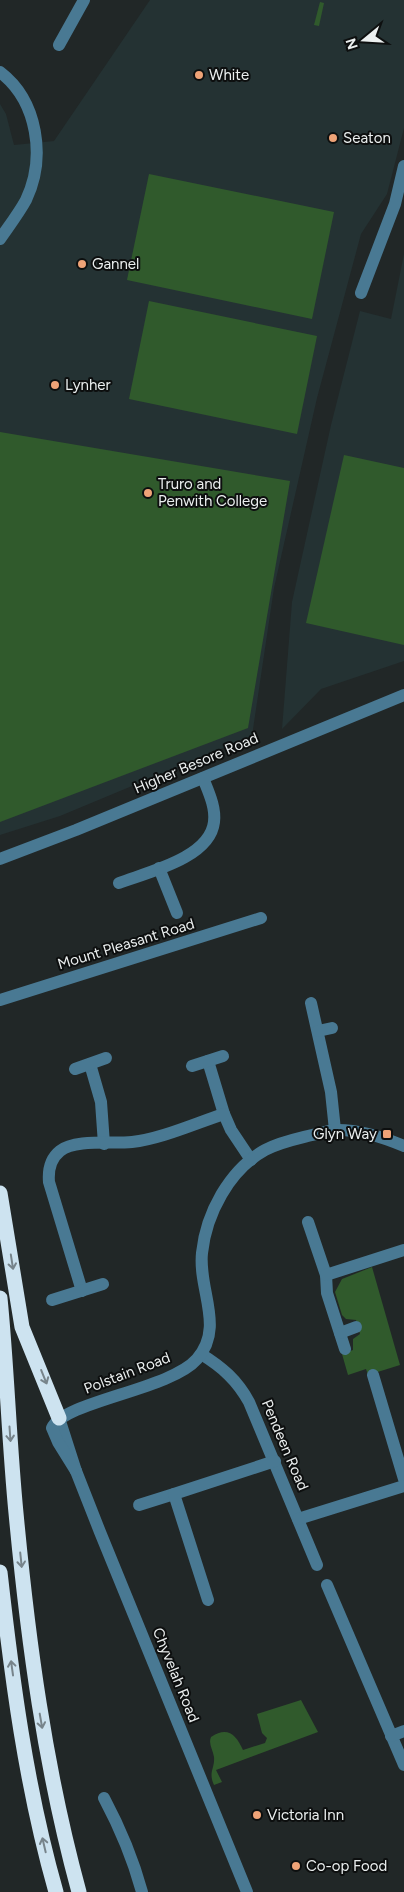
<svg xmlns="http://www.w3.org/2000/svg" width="404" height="1892" font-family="Figtree,sans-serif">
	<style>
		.built { fill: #243233 }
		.green { fill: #305a2c }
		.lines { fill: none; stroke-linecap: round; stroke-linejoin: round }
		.minor { stroke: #497993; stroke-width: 12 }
		.highway { stroke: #cde3f0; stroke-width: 15 }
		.oneway { stroke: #77848b }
		.poi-dot { fill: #efa377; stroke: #0d0f0f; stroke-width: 2 }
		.labels { text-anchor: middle; stroke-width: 4; stroke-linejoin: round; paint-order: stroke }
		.poi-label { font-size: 15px; fill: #ebefef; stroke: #0d0f0f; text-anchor: start }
		.street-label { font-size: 15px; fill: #ebefef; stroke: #0d0f0f }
	</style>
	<rect width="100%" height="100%" fill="#212727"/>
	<g class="built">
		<polygon points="150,0 404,0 404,128 387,194 361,234 317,398 274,588 252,736 60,816 0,835 0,104 6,114 14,145 54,141"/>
		<polygon points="404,254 404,661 321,689 282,729 292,602 331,425 360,311 391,319"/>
	</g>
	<g class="green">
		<polygon points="320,2 324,3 319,26 314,25"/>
		<polygon points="149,174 334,212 312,319 127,280"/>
		<polygon points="149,301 317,336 297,434 129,399"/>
		<polygon points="0,432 290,481 248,728 0,822"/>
		<polygon points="344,455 404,468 404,645 306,623"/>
		<polygon points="372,1267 400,1365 368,1375 366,1369 348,1375 342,1354 353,1350 353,1339 360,1334 356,1320 346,1319 342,1315 335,1292 342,1279"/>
		<path d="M301,1700L318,1732L216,1770L222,1782L214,1785C208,1772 215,1769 214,1757C213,1750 208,1744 211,1737C227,1726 236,1734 243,1750L265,1743L267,1738L262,1733L257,1714Z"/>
	</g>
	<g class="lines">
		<g class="minor">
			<polyline points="59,45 84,0"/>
			<path d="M0,72C38,101 46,158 26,200C19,213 9,226 0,239"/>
			<polyline points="361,293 395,204 404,166"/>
			<polyline points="0,859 76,830 404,695"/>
			<polyline points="159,868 177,913"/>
			<path d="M119,883C148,872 210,858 214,822C216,807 208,791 203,778"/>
			<polyline points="0,1000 261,918"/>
			<polyline points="311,1003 331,1092 335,1130"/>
			<polyline points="318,1031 332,1028"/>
			<polyline points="208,1061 224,1114"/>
			<polyline points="90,1064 101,1102 104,1144"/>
			<polyline points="192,1066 223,1056"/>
			<polyline points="75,1069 106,1058"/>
			<polyline points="308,1222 326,1275 327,1293 345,1349"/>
			<polyline points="326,1275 404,1250"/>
			<path d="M82,1291L49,1182C48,1170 50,1159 60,1151C75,1139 112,1144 132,1142C161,1139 196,1123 224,1114L231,1130L251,1160"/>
			<polyline points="52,1300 103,1284"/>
			<polyline points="340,1333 356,1327"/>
			<path d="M201,1354C222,1367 237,1380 249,1402L317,1565"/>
			<polyline points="373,1375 404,1479"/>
			<polyline points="59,1418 76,1471 100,1532 247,1892"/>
			<path d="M76,1471L58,1442L52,1428C64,1401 170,1390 197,1359C225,1327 198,1290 202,1253C206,1214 229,1170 265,1150C280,1142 296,1139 312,1135C319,1134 327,1131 334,1130C357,1129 383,1137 404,1146"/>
			<polyline points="139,1505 174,1494"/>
			<polyline points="298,1519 404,1486"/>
			<polyline points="327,1585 404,1765"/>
			<polyline points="208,1600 174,1494 275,1461"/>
			<polyline points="391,1736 404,1731"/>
			<path d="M104,1798C120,1828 133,1859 142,1892"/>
		</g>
		<g class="highway">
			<polyline points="0,1193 22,1327 59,1418"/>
			<path d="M0,1298C7,1369 9,1441 16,1513C28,1641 45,1768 79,1892"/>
			<path d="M0,1572C12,1679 26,1787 56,1892"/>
		</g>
	</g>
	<defs><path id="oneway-shaft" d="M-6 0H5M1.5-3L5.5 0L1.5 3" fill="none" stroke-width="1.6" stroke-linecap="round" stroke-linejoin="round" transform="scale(1.25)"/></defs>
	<g class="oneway">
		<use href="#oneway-shaft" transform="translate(12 1262) rotate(81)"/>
		<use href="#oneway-shaft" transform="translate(44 1377) rotate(68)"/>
		<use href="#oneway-shaft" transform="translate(10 1434) rotate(86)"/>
		<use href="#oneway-shaft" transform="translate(21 1560) rotate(84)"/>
		<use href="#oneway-shaft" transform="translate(12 1668) rotate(-98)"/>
		<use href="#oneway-shaft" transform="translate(41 1721) rotate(80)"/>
		<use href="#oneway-shaft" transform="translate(44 1845) rotate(-103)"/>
	</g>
	<g class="poi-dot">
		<circle cx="199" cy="75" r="5"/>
		<circle cx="333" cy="138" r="5"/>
		<circle cx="82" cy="264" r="5"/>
		<circle cx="55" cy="385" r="5"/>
		<circle cx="148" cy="493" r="5"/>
		<rect x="382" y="1129" width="10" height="10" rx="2.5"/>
		<circle cx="257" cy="1815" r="5"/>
		<circle cx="296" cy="1866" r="5"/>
	</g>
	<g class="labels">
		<g class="poi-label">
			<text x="209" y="80">White</text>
			<text x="343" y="143">Seaton</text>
			<text x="92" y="269">Gannel</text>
			<text x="65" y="390">Lynher</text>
			<text x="158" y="489">Truro and<tspan x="158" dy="17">Penwith College</tspan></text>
			<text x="377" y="1139" text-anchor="end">Glyn Way</text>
			<text x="267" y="1820">Victoria Inn</text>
			<text x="306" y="1871">Co-op Food</text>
		</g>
		<g class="street-label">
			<text transform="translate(196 763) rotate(-23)" y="5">Higher Besore Road</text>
			<text transform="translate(126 944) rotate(-17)" y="5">Mount Pleasant Road</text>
			<text transform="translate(127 1373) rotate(-21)" y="5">Polstain Road</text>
			<text transform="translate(285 1445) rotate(67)" y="5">Pendeen Road</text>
			<text transform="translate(176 1675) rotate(68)" y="5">Chyvelah Road</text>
		</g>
	</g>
	<g transform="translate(364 40) rotate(252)" stroke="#0d0f0f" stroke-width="4" paint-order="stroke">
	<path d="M0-4L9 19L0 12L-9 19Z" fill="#ebefef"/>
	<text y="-8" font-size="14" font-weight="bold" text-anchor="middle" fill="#ebefef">N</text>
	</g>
</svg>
